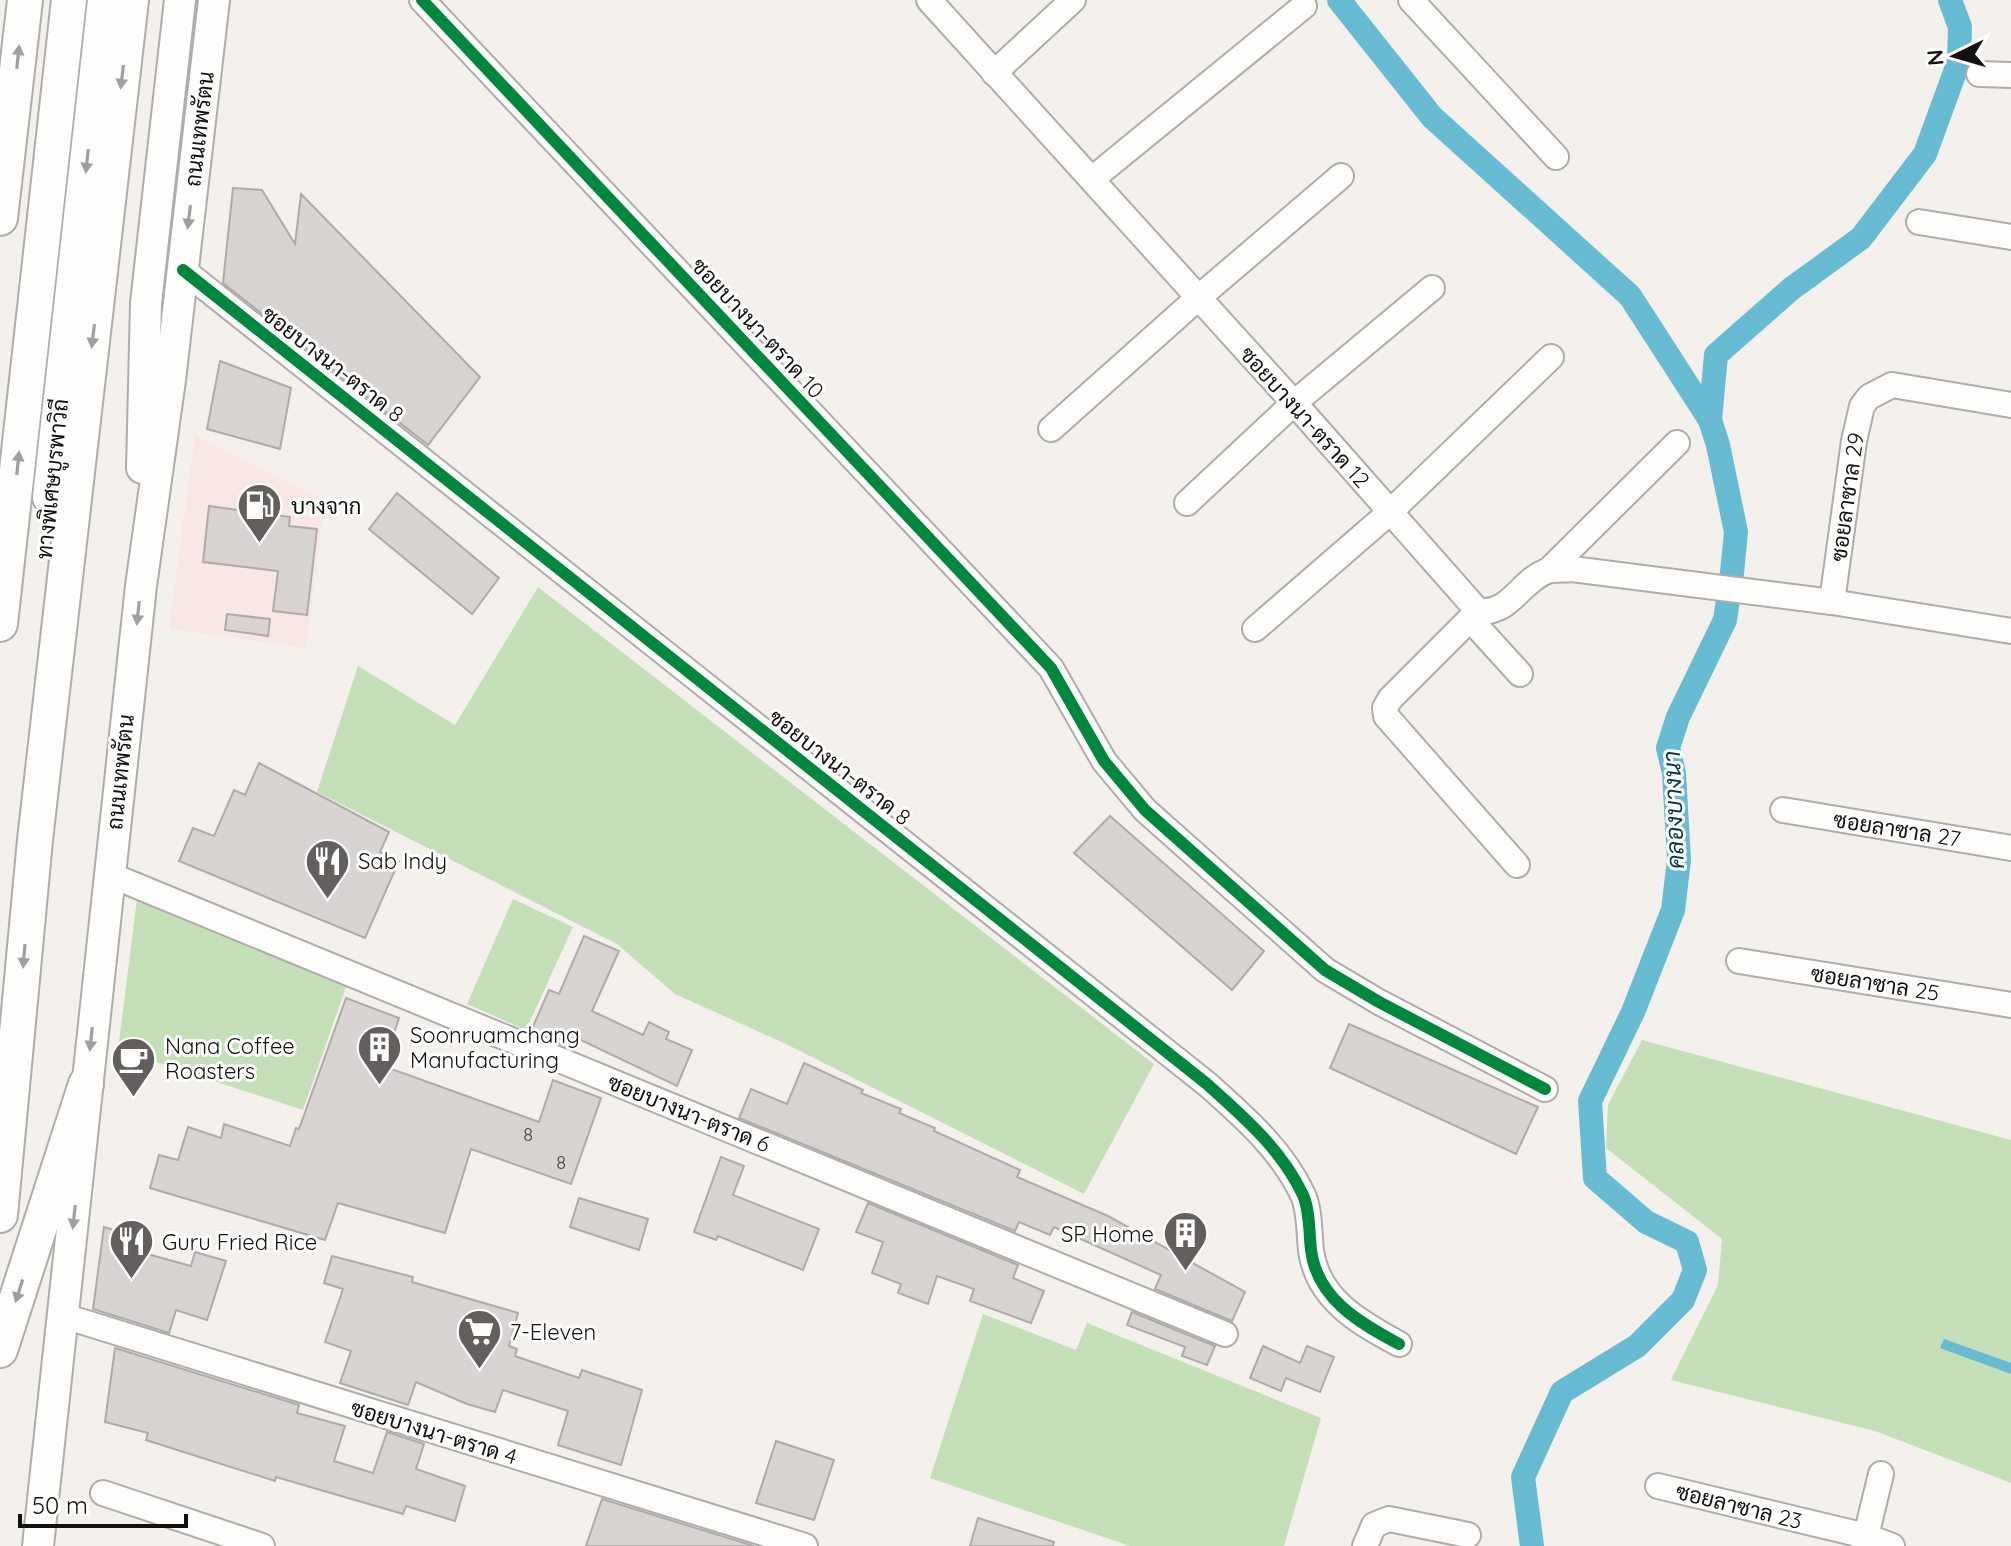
<svg xmlns="http://www.w3.org/2000/svg" width="2011" height="1546" font-family="Quicksand,Sarabun,sans-serif">
	<style>
		.commercial { fill: #f8e7e5 }
		.green { fill: #c5dfb8 }
		.water { fill: #67bcd4 }
		.lines { fill: none; stroke-linecap: round; stroke-linejoin: round }
		.canal { stroke: #67bcd4; stroke-width: 24 }
		.building { fill: #d7d4d1; stroke: #aeaba8; stroke-width: 2 }
		.minor-casing { stroke: #afaca9; stroke-width: 28 }
		.major-casing { stroke: #afaca9; stroke-width: 34 }
		.highway-casing { stroke: #afaca9; stroke-width: 38 }
		.minor { stroke: #fdfdfc; stroke-width: 24 }
		.major { stroke: #fdfdfc; stroke-width: 30 }
		.highway { stroke: #fdfdfc; stroke-width: 34 }
		.cycleway-casing { stroke: #fff; stroke-width: 17 }
		.cycleway { stroke: #00873e; stroke-width: 12 }
		.oneway { fill: #9f9f9d }
		.labels { text-anchor: middle; stroke-width: 6; stroke-linejoin: round; paint-order: stroke }
		.number-label { font-size: 18px; fill: #44423f }
		.street-label { font-size: 22px; fill: #13110e; stroke: #fff }
		.poi-label { font-size: 22px; fill: #13110e; stroke: #fff; text-anchor: start }
		.water-label { font-size: 24px; font-style: italic; fill: #023948; stroke: #fff }
	</style>
	<rect width="100%" height="100%" fill="#f4f0ec"/>
	<polygon class="commercial" points="195,435 325,500 306,648 169,629"/>
	<g class="green">
		<polygon points="538,587 1154,1064 1084,1194 786,1044 675,994 617,944 317,792 358,666 455,725"/>
		<polygon points="137,899 347,984 303,1110 118,1050"/>
		<polygon points="513,899 573,927 526,1030 467,1004"/>
		<polygon points="1642,1040 2011,1140 2011,1483 1875,1431 1671,1380 1718,1285 1722,1239 1606,1148 1608,1105"/>
		<polygon points="983,1314 1076,1350 1087,1323 1321,1418 1284,1546 1130,1546 930,1478"/>
	</g>
	<polygon class="water" points="1944,1339 2011,1363 2011,1374 1940,1348"/>
	<g class="lines">
		<g class="canal">
			<polyline points="1339,0 1432,117 1630,296 1710,420"/>
			<polyline points="1532,1546 1523,1477 1562,1392 1637,1346 1683,1300 1695,1270 1687,1242 1646,1222 1595,1178 1590,1101 1633,1012 1673,910 1679,860 1674,773 1668,748 1678,717 1725,620 1732,573 1736,532 1718,445 1710,420 1716,355 1791,289 1861,238 1925,154 1959,61 1960,27 1950,0"/>
		</g>
	</g>
	<g class="building">
		<polygon points="233,188 262,190 295,244 301,194 480,377 428,445 223,283"/>
		<polygon points="220,361 291,388 280,449 207,429"/>
		<polygon points="397,493 499,578 472,614 369,529"/>
		<polygon points="209,506 290,517 289,526 317,529 307,615 273,611 278,571 203,562"/>
		<polygon points="227,614 270,619 268,636 225,630"/>
		<polygon points="259,763 389,832 380,852 399,861 365,938 179,861 193,828 214,836 234,790 245,795"/>
		<polygon points="1110,816 1264,951 1232,990 1074,853"/>
		<polygon points="584,936 619,951 592,1011 643,1035 649,1022 669,1032 666,1039 692,1050 677,1086 579,1039 574,1050 531,1031 549,990 559,994"/>
		<polygon points="346,998 399,1018 383,1066 539,1122 553,1080 601,1098 571,1184 471,1149 445,1233 338,1203 325,1240 150,1188 159,1155 178,1160 188,1127 221,1138 224,1124 290,1146 296,1128 299,1129"/>
		<polygon points="1349,1024 1538,1107 1516,1154 1330,1068"/>
		<polygon points="804,1063 863,1090 861,1093 901,1109 899,1113 935,1128 934,1131 1020,1170 1017,1177 1108,1216 1245,1292 1232,1321 1155,1289 1161,1275 1054,1227 1050,1235 1019,1222 1015,1231 739,1118 751,1089 787,1104"/>
		<polygon points="721,1157 744,1166 733,1195 819,1229 803,1270 718,1236 716,1240 694,1232"/>
		<polygon points="579,1198 648,1219 639,1250 570,1227"/>
		<polygon points="868,1203 1018,1265 1013,1278 1044,1291 1031,1323 970,1301 974,1289 937,1276 928,1304 898,1293 901,1284 872,1273 883,1242 856,1232"/>
		<polygon points="104,1227 136,1237 133,1250 191,1266 195,1252 226,1261 207,1320 176,1310 169,1333 93,1309"/>
		<polygon points="332,1256 413,1277 412,1282 518,1313 509,1346 517,1349 515,1356 579,1378 582,1370 642,1390 621,1465 558,1445 568,1411 503,1390 495,1412 467,1404 416,1382 408,1405 340,1383 351,1351 325,1342 343,1289 324,1283"/>
		<polygon points="1132,1312 1215,1346 1207,1365 1182,1356 1185,1347 1127,1325"/>
		<polygon points="1263,1346 1300,1363 1307,1346 1334,1357 1320,1392 1286,1378 1281,1391 1250,1378"/>
		<polygon points="115,1348 299,1405 297,1413 345,1426 334,1461 373,1473 387,1432 424,1444 416,1469 465,1486 455,1521 406,1506 403,1514 276,1477 275,1481 146,1440 148,1433 105,1422"/>
		<polygon points="776,1441 834,1460 814,1520 756,1503"/>
		<polygon points="602,1499 754,1546 586,1546"/>
		<polygon points="978,1518 1054,1542 1053,1546 970,1546"/>
	</g>
	<g class="lines">
		<defs>
			<g id="minor">
				<polyline points="422,0 1051,668 1104,761 1145,810 1325,970 1379,1002 1545,1089"/>
				<path d="M929,0L1304,414L1478,611C1510,615 1520,581 1547,571C1554,569 1564,570 1572,569L1832,602L2011,631"/>
				<polyline points="1411,0 1556,157"/>
				<polyline points="994,73 1073,0"/>
				<polyline points="1979,74 2011,75"/>
				<polyline points="1092,179 1304,6"/>
				<polyline points="1919,222 2011,237"/>
				<path d="M183,270L1207,1084C1244,1117 1282,1150 1303,1195C1310,1211 1309,1233 1311,1250C1317,1299 1360,1323 1399,1344"/>
				<polyline points="1051,429 1198,298 1341,176"/>
				<polyline points="1187,503 1294,403 1432,288"/>
				<polyline points="1549,570 1677,443"/>
				<polyline points="1832,602 1854,441 1862,406 1869,397 1892,385 2011,405"/>
				<polyline points="1478,611 1390,699 1385,708 1386,716 1517,865"/>
				<polyline points="1470,619 1520,674"/>
				<polyline points="1255,629 1389,513 1551,357"/>
				<polyline points="1783,810 2011,848"/>
				<polyline points="108,874 1225,1334"/>
				<polyline points="1739,961 2011,1005"/>
				<polyline points="64,1316 805,1546"/>
				<polyline points="1658,1486 1866,1536 1881,1474"/>
				<polyline points="103,1493 262,1546"/>
				<polyline points="1365,1546 1374,1525 1389,1519 1468,1535"/>
				<polyline points="1864,1546 1866,1536 1892,1546"/>
			</g>
			<g id="major">
				<polyline points="142,468 146,303 180,0"/>
				<polyline points="38,1546 141,586 170,380 214,0"/>
			</g>
			<g id="highway">
				<polyline points="0,218 25,0"/>
				<polyline points="50,497 105,0"/>
				<polyline points="0,624 69,0"/>
				<polyline points="0,1215 35,840 131,0"/>
				<polyline points="0,1350 86,1084"/>
			</g>
		</defs>
		<use href="#minor" class="minor-casing"/>
		<use href="#major" class="major-casing"/>
		<use href="#highway" class="highway-casing"/>
		<use href="#minor" class="minor"/>
		<use href="#major" class="major"/>
		<use href="#highway" class="highway"/>
		<defs>
			<g id="cycleway">
				<polyline points="422,0 1051,668 1104,761 1145,810 1325,970 1379,1002 1545,1089"/>
				<path d="M183,270L1207,1084C1244,1117 1282,1150 1303,1195C1310,1211 1309,1233 1311,1250C1317,1299 1360,1323 1399,1344"/>
			</g>
		</defs>
		<use href="#cycleway" class="cycleway-casing"/>
		<use href="#cycleway" class="cycleway"/>
	</g>
	<defs><path id="oneway-solid" d="M-6-.8H1V-3.2L6.5 0L1 3.2V.8H-6Z" transform="scale(2)"/></defs>
	<g class="oneway">
		<use href="#oneway-solid" transform="translate(18 57) rotate(-84)"/>
		<use href="#oneway-solid" transform="translate(122 77) rotate(97)"/>
		<use href="#oneway-solid" transform="translate(87 161) rotate(96)"/>
		<use href="#oneway-solid" transform="translate(189 217) rotate(97)"/>
		<use href="#oneway-solid" transform="translate(93 336) rotate(97)"/>
		<use href="#oneway-solid" transform="translate(18 463) rotate(-84)"/>
		<use href="#oneway-solid" transform="translate(138 613) rotate(96)"/>
		<use href="#oneway-solid" transform="translate(24 956) rotate(95)"/>
		<use href="#oneway-solid" transform="translate(91 1039) rotate(96)"/>
		<use href="#oneway-solid" transform="translate(74 1217) rotate(96)"/>
		<use href="#oneway-solid" transform="translate(19 1291) rotate(108)"/>
	</g>
	<defs>
		<symbol id="fuel-pin" viewBox="-11 -11 22 30"><path d="M0 17L-7.5 6A9.5 9.5 0 1 1 7.5 6Z" fill="#625f5c" stroke="#fff"/><path d="M-5.5-6h7V0h2V4h1.3V-2.5L3-4.5l.8-.8L6-3V5H2.5V1h-1V6h-7ZM-4.2-4.7v3.2H.2V-4.7Z" fill="#fff"/></symbol>
		<symbol id="restaurant-pin" viewBox="-11 -11 22 30"><path d="M0 17L-7.5 6A9.5 9.5 0 1 1 7.5 6Z" fill="#625f5c" stroke="#fff"/><path d="M-5-6h1v4h1v-4h1v4h1v-4h1v5L-1.5 .5V6h-2V.5L-5-1ZM5-6V6H3V1.5H1.5Q1.5-4 5-6Z" fill="#fff"/></symbol>
		<symbol id="building-pin" viewBox="-11 -11 22 30"><path d="M0 17L-7.5 6A9.5 9.5 0 1 1 7.5 6Z" fill="#625f5c" stroke="#fff"/><path d="M-4-6H4V6H1V3H-1V6H-4ZM-2.5-4.3h1.7v1.8h-1.7ZM.8-4.3h1.7v1.8H.8ZM-2.5-1h1.7V.8h-1.7ZM.8-1h1.7V.8H.8Z" fill="#fff"/></symbol>
		<symbol id="cafe-pin" viewBox="-11 -11 22 30"><path d="M0 17L-7.5 6A9.5 9.5 0 1 1 7.5 6Z" fill="#625f5c" stroke="#fff"/><path d="M-5.5-4.5H6V0H3Q3 3.5 0 3.5H-2.5Q-5.5 3.5-5.5 0ZM3-3.2v2h1.7v-2ZM-6 4.5H4V6H-6Z" fill="#fff"/></symbol>
		<symbol id="supermarket-pin" viewBox="-11 -11 22 30"><path d="M0 17L-7.5 6A9.5 9.5 0 1 1 7.5 6Z" fill="#625f5c" stroke="#fff"/><path d="M-6-5.5h2.5l.6 2H6L4.5 2H-2.5L-4.4-4H-6ZM-1.5 3.2a1.3 1.3 0 1 0 .1 0ZM3 3.2a1.3 1.3 0 1 0 .1 0Z" fill="#fff"/></symbol>
	</defs>
	<g fill-rule="evenodd">
		<use href="#fuel-pin" x="234" y="480" width="51" height="69"/>
		<use href="#restaurant-pin" x="302" y="836" width="51" height="69"/>
		<use href="#building-pin" x="354" y="1022" width="51" height="69"/>
		<use href="#cafe-pin" x="108" y="1034" width="51" height="69"/>
		<use href="#building-pin" x="1160" y="1208" width="51" height="69"/>
		<use href="#restaurant-pin" x="106" y="1216" width="51" height="69"/>
		<use href="#supermarket-pin" x="454" y="1306" width="51" height="69"/>
	</g>
	<g class="labels">
		<g class="number-label">
			<text x="528" y="1141">8</text>
			<text x="561" y="1169">8</text>
		</g>
		<g class="street-label">
			<text transform="translate(199 129) rotate(-83)" y="8">ถนนเทพรัตน</text>
			<text transform="translate(758 328) rotate(47)" y="8">ซอยบางนา-ตราด 10</text>
			<text transform="translate(333 364) rotate(38)" y="8">ซอยบางนา-ตราด 8</text>
			<text transform="translate(1305 417) rotate(48)" y="8">ซอยบางนา-ตราด 12</text>
			<text transform="translate(52 479) rotate(-84)" y="8">ทางพิเศษบูรพาวิถี</text>
			<text transform="translate(1847 497) rotate(-82)" y="8">ซอยลาซาล 29</text>
			<text transform="translate(840 767) rotate(38)" y="8">ซอยบางนา-ตราด 8</text>
			<text transform="translate(120 772) rotate(-84)" y="8">ถนนเทพรัตน</text>
			<text transform="translate(1897 829) rotate(9)" y="8">ซอยลาซาล 27</text>
			<text transform="translate(1875 983) rotate(9)" y="8">ซอยลาซาล 25</text>
			<text transform="translate(689 1113) rotate(22)" y="8">ซอยบางนา-ตราด 6</text>
			<text transform="translate(434 1432) rotate(17)" y="8">ซอยบางนา-ตราด 4</text>
			<text transform="translate(1739 1506) rotate(14)" y="8">ซอยลาซาล 23</text>
		</g>
		<g class="poi-label">
			<text x="291" y="514">บางจาก</text>
			<text x="358" y="869">Sab Indy</text>
			<text x="410" y="1043">Soonruamchang<tspan x="410" dy="25">Manufacturing</tspan></text>
			<text x="165" y="1054">Nana Coffee<tspan x="165" dy="25">Roasters</tspan></text>
			<text x="1154" y="1242" text-anchor="end">SP Home</text>
			<text x="162" y="1250">Guru Fried Rice</text>
			<text x="510" y="1340">7-Eleven</text>
		</g>
		<g class="water-label">
			<text transform="translate(1674 810) rotate(-92)" y="8">คลองบางนา</text>
		</g>
	</g>
	<g transform="translate(1955 56) rotate(265)" stroke="#ffffff" stroke-width="6" paint-order="stroke">
	<path d="M0-6L14 30L0 20L-14 30Z" fill="#13110e"/>
	<text y="-12" font-size="22" font-weight="bold" text-anchor="middle" fill="#13110e">N</text>
	</g>
	<path d="M20 1514v12h166v-12" fill="none" stroke="#13110e" stroke-width="4"/>
	<text x="32" y="1514" font-size="24" fill="#13110e" stroke="#ffffff" stroke-width="6" paint-order="stroke">50 m</text>
</svg>
